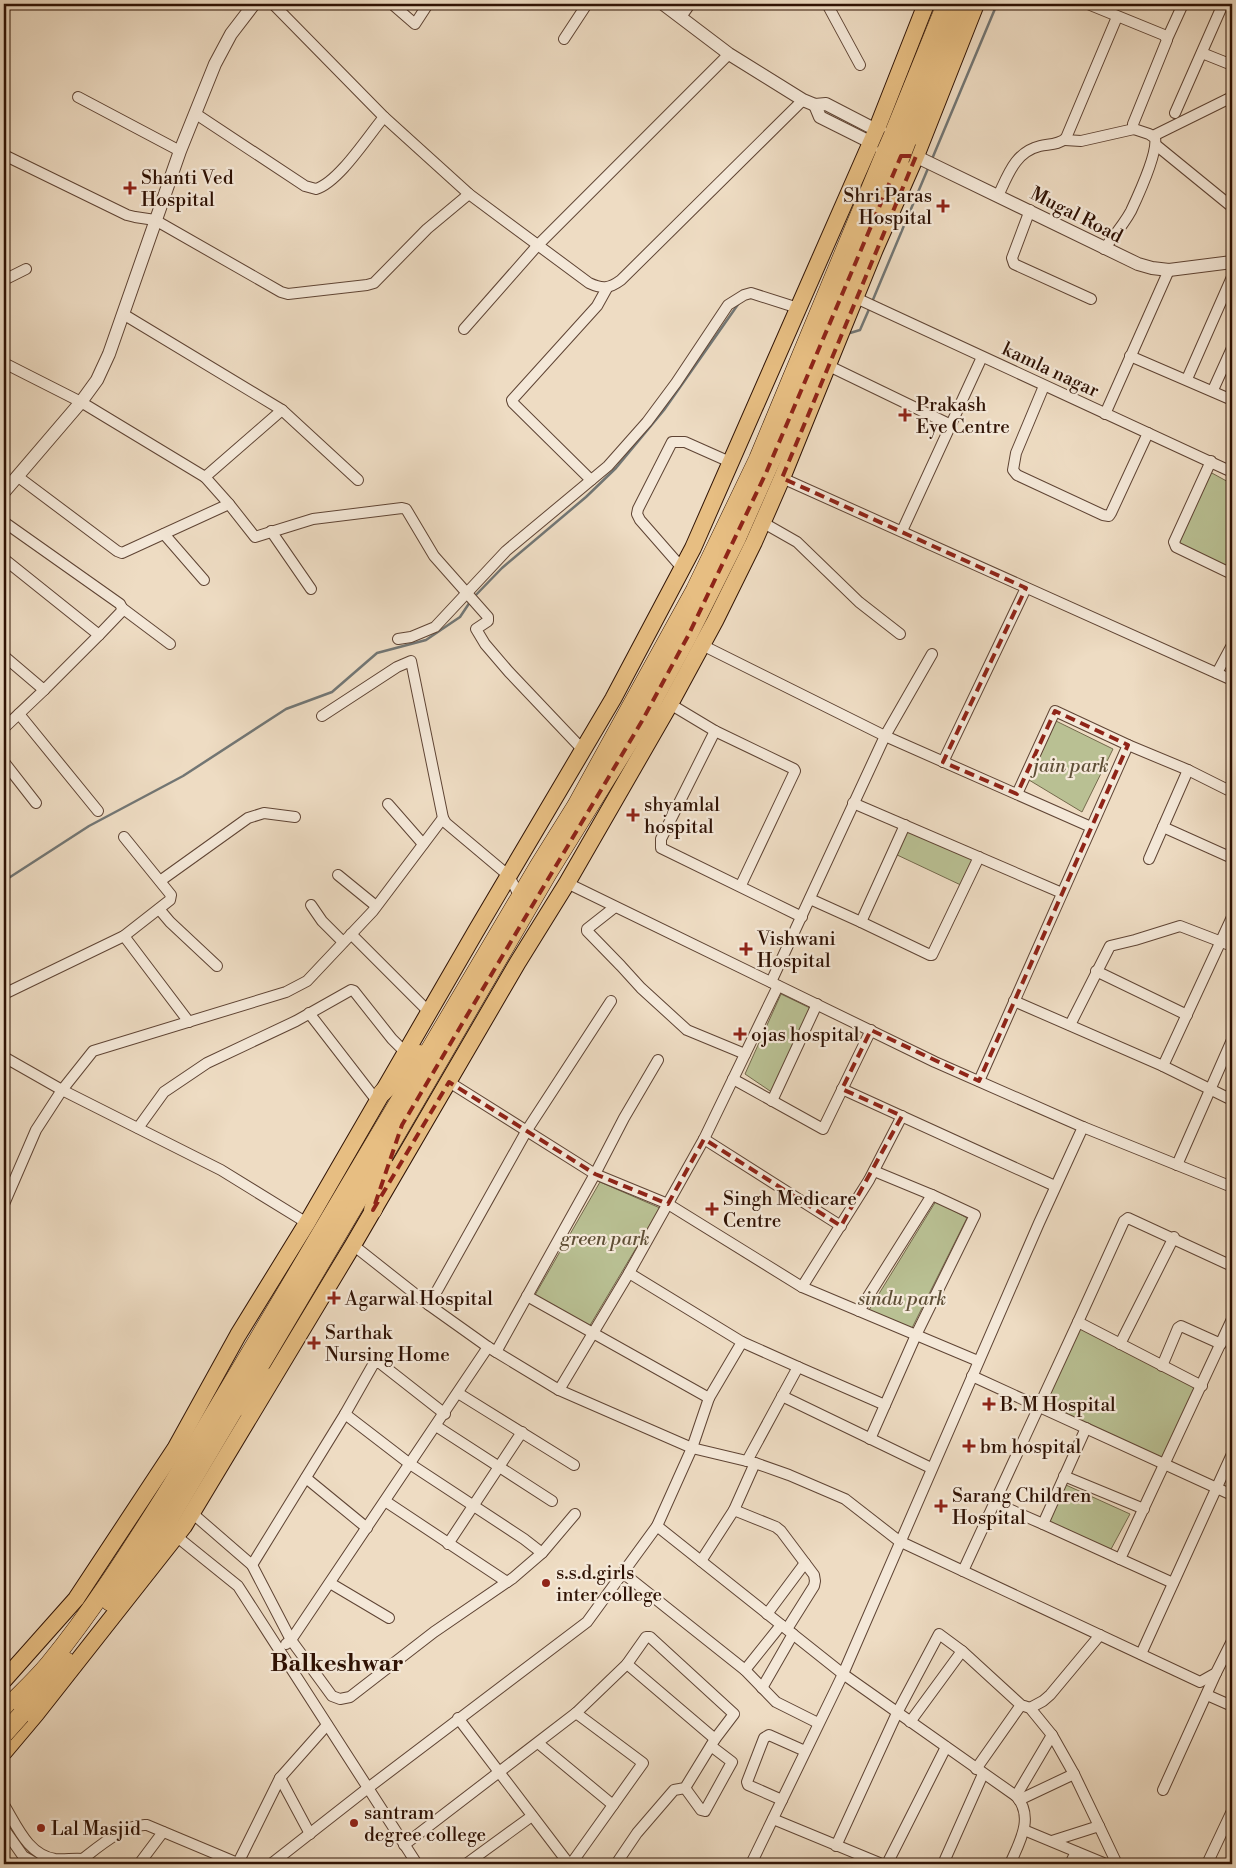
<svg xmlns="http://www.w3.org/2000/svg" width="1236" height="1868" font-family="'Libre Bodoni',serif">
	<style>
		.green { fill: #b9c093; stroke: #74694c }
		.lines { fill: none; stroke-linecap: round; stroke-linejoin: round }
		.stream { stroke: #727674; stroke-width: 2.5 }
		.minor-casing { stroke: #5f4434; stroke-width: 12 }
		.tertiary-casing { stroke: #5f4434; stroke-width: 14 }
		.primary-casing { stroke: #2f1204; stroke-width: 18 }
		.trunk-casing { stroke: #2f1204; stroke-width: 19 }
		.minor { stroke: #f4e8d8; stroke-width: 10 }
		.tertiary { stroke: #f4e8d8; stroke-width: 12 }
		.primary { stroke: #e7be82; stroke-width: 16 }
		.trunk { stroke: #e7be82; stroke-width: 18 }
		.trunk-bridge-casing { stroke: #2f1204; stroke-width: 19; stroke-linecap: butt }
		.trunk-bridge { stroke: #e7be82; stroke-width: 18 }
		.marked { fill: none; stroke: #8f2418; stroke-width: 4; stroke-dasharray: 10 6; stroke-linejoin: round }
		.poi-dot { fill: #8f2418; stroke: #f4e8d8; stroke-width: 2 }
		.labels { text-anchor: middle; stroke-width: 4.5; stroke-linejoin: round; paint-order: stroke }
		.poi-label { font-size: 19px; fill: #2f1204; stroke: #f4e8d8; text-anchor: start }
		.street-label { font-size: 19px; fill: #2f1204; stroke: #f4e8d8 }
		.park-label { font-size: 19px; font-style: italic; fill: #5f4f36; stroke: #f4e8d8 }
		.district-label { font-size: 24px; font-weight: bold; fill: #2f1204; stroke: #f4e8d8 }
	</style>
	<rect width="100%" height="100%" fill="#eedcc3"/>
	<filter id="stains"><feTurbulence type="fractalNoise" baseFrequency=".004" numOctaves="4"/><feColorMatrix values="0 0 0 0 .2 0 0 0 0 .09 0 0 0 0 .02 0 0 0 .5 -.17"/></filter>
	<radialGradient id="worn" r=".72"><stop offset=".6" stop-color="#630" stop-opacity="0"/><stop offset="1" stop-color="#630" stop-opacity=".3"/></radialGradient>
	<g class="green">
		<polygon points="1210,472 1232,484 1232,571 1176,541"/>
		<polygon points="1056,721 1113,749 1082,812 1029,780"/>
		<polygon points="905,825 979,857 965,887 893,853"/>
		<polygon points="781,994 810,1008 773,1093 745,1074"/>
		<polygon points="600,1182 660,1208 589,1327 535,1295"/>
		<polygon points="936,1201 967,1218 912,1328 869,1310"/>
		<polygon points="1080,1327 1197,1388 1163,1459 1045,1405"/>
		<polygon points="1066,1485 1130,1514 1110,1551 1048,1522"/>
	</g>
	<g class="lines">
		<g class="stream">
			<polyline points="932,159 997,4"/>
			<polyline points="872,302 929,166"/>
			<polyline points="850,333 860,330 870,307"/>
			<polyline points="473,598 502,568 586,497 616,468 664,410 739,303"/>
			<polyline points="4,881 89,826 183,776 286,709 332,692 377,653 426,640 460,617 470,602"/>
		</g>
		<defs>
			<g id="minor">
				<path d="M273,4L384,117L469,194L589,283C602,289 609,289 621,280L803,100"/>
				<polyline points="392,4 415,24 428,4"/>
				<polyline points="827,4 860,65"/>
				<path d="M1088,4L1164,35L1167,40L1133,124L1134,129L1149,134L1155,138C1158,152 1138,196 1131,211C1124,224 1113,237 1104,249"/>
				<polyline points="681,17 690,4"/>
				<polyline points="564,39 587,4"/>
				<polyline points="1167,39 1183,4"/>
				<polyline points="1202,53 1232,65"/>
				<polyline points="78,97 180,151"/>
				<polyline points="1175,113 1223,4"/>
				<path d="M196,114L305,186L316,189C339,182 368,136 384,117"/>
				<polyline points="1153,136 1232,97"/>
				<polyline points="1065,140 1081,141 1134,129"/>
				<polyline points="1156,145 1232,207"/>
				<polyline points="4,155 127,215 135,217 155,220 281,292 288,294 367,285 374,283 427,229 469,194"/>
				<path d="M998,196C1008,175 1015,152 1040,146C1049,144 1059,145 1066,138L1117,17"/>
				<polyline points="1030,210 1012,258 1014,264 1091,299"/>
				<polyline points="4,280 26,269"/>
				<polyline points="856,298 1232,472"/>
				<polyline points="464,329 537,246 729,54"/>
				<polyline points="1130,356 1232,400"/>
				<polyline points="4,363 81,402 205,477 282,410 123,314"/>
				<polyline points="829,366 951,425"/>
				<polyline points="1187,379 1232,277"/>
				<polyline points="1044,386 1016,453 1013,470 1017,475 1103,515 1109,516 1111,513 1148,433"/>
				<polyline points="1213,390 1232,348"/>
				<polyline points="282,410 358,480"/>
				<polyline points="1105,414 1169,270"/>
				<polyline points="1211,461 1174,542 1176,547 1232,574"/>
				<polyline points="17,476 117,551 122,553 229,504 205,477"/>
				<polyline points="782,478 1232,680"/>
				<polyline points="591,480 513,403 512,400 597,306 607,288"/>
				<polyline points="229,504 255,537 313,519 402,508 406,509 434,556 488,617 488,621 476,629 485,644 509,672 583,750"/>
				<polyline points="4,522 120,604 122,608 121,612 99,635"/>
				<polyline points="762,522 797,542 859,602 900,634"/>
				<polyline points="271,531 311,589"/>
				<polyline points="902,531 982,357"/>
				<polyline points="164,534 204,580"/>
				<polyline points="4,559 99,635 44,690 4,656"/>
				<polyline points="682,568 640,520 637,514 638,509 672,442 685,442 730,462"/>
				<polyline points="122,608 170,644"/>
				<polyline points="398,639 411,637 435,627 506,551 608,466 647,422 676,383 728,305 744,295 751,293 798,308"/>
				<polyline points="702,645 885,736 1091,827"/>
				<polyline points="1217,673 1232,645"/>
				<polyline points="670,704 715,731 794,769 795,771 741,885"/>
				<polyline points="19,714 98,811"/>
				<polyline points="322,716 397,667 411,661 443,818 446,823 509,876 520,897"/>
				<polyline points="4,728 44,690"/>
				<polyline points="715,731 661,839 661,848 802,917"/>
				<polyline points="1128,745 1188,770 1232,792"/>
				<polyline points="4,762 36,803"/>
				<polyline points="943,762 1026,588"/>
				<polyline points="853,803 1062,893"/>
				<polyline points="388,804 423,844"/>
				<polyline points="1163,827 1232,858"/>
				<polyline points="1149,859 1188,770"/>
				<polyline points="338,875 376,906"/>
				<polyline points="160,881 248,818 264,813 295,817"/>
				<polyline points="567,883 935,1062 1083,1127 1232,1187"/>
				<polyline points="810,899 861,922 930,955 932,955 979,857"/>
				<polyline points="311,905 322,921 343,942"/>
				<polyline points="615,907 587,929 587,931 621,966 641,988 687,1030 745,1054"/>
				<polyline points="159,909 170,922 217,966"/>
				<polyline points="861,922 905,825"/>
				<polyline points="351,934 429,1012"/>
				<polyline points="124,936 189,1022"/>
				<polyline points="1096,971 1187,1015"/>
				<polyline points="771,982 885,736 932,654"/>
				<polyline points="4,994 124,936 170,900 171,895 124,837"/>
				<polyline points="1014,1001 1163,1066 1232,1100"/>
				<polyline points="309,1013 377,1101"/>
				<polyline points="1070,1025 1110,946 1135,940 1180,926 1232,946"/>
				<polyline points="4,1057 62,1090 221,1170 307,1223"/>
				<polyline points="1163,1066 1232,917"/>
				<polyline points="733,1079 823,1129 871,1030"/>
				<polyline points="979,1081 1128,745 1055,711 1017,794"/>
				<polyline points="449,1082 595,1174 668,1204 802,1287 978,1361"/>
				<polyline points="842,1089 1055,1186"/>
				<polyline points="772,1101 817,1004"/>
				<polyline points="138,1128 164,1092 207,1063 296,1021 351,990 354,991 392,1039 405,1052"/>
				<polyline points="704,1139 841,1226"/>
				<polyline points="1177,1165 1232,1040"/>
				<polyline points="874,1171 932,1195"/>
				<polyline points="4,1204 36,1130 62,1090 93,1051 286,992 307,981 373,911 443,818"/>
				<polyline points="353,1245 429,1305 488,1347 559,1390 692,1448 755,1463 789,1475 845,1499 899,1541 1200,1682 1216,1673 1232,1641"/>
				<polyline points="802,1287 869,1180 902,1116"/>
				<polyline points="527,1296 709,1398"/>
				<polyline points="429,1305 527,1130 611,1001"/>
				<polyline points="859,1311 932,1195 975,1215 916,1335 870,1439"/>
				<polyline points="742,1342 798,1367"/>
				<polyline points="1120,1344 1174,1237"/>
				<polyline points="496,1352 595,1174 624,1118 658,1060"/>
				<polyline points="1162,1366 1178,1328 1181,1326 1221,1344"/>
				<polyline points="972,1376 1232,1495"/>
				<polyline points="1202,1386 1078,1322 1124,1221 1128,1218 1232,1266"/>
				<polyline points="559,1390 629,1273 704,1139 778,986"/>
				<polyline points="458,1393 574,1465"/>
				<polyline points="782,1396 931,1468"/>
				<polyline points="345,1414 410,1464 524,1539 542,1553"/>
				<polyline points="436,1426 552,1501"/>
				<polyline points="1086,1428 1043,1524 1120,1559"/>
				<polyline points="747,1461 798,1367 885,1405"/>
				<polyline points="1064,1476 1144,1509"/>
				<polyline points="306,1478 367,1528"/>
				<polyline points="385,1501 507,1582"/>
				<polyline points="995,1503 1043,1524"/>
				<polyline points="734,1510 776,1527 781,1531 814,1575 815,1581 814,1586 787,1629"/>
				<polyline points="192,1513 252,1565 291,1640 332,1696 340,1699 350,1697 434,1632 513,1578 542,1553 575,1514"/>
				<path d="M657,1526L843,1674L1016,1796C1035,1817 1019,1843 1010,1864"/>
				<polyline points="176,1536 238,1586 417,1864"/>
				<polyline points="448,1544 522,1432"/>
				<polyline points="701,1561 734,1510 755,1463"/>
				<polyline points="252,1565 345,1414 374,1363 380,1363 445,1414"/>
				<polyline points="963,1571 1078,1322"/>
				<polyline points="623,1573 745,1670 776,1702 818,1723"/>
				<polyline points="330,1583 389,1618"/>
				<polyline points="1173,1583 1120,1559 1232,1319"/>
				<polyline points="767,1614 805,1563"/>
				<polyline points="286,1644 291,1640 488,1347"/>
				<polyline points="962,1651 1021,1705 976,1769"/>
				<polyline points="1141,1654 1232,1454"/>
				<polyline points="745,1670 781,1625"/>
				<polyline points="762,1688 793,1634"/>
				<polyline points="1207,1695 1232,1706"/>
				<polyline points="1024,1706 1030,1708 1052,1735"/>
				<polyline points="1030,1708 1043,1701 1050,1695 1100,1635"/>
				<polyline points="576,1713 627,1664 715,1739"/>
				<polyline points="458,1718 569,1864"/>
				<polyline points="538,1743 613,1805"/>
				<polyline points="280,1778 310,1834"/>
				<polyline points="685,1788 701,1810 705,1811 732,1762 711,1746"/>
				<polyline points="1163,1790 1216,1673"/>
				<polyline points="1016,1796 1052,1735 1074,1774"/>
				<polyline points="782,1800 748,1785 747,1782 764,1738 769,1735 805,1751"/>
				<polyline points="1019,1800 1074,1774 1099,1826"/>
				<path d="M4,1805C17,1826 28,1855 55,1859C64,1860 74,1858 83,1859"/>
				<polyline points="773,1819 882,1864"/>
				<polyline points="4,1829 23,1856 37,1864"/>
				<polyline points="1024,1830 1106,1864"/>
				<polyline points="1052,1841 1099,1826 1117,1864"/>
				<polyline points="404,1845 576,1713 643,1763 571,1864"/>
				<polyline points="836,1846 897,1713 939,1634 962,1651 910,1722"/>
				<polyline points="238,1863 280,1778 327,1725"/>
				<path d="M76,1864C94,1851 124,1823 147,1825L240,1864"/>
				<polyline points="139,1864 163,1832"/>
				<polyline points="271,1864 368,1788 587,1622 657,1526 692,1448 709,1398 742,1342 629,1273"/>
				<polyline points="466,1864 532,1816"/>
				<polyline points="616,1864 637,1833 674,1790 685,1788 715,1739 734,1714 650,1637 646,1637 627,1664"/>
				<polyline points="751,1864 843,1674 1039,1223 1083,1127"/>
				<polyline points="887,1864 946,1747"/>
				<polyline points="943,1864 983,1774"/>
				<polyline points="1070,1864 1076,1852"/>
				<polyline points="1207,1864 1232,1811"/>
			</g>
			<g id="tertiary">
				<polyline points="663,4 729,54 803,100 815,105 826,104 884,134"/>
				<polyline points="815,105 820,117 878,146"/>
				<polyline points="913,155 1138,264 1152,268 1169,270 1232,262"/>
				<polyline points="4,492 81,402 97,380 109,354 180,151 215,64 231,34 254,4"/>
			</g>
			<g id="primary">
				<polyline points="4,1680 76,1599 175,1449 238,1335 307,1223 476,931 613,699 693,548 876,131 926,4"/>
				<polyline points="4,1752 36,1714 184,1526 353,1245 518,962 567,883 670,704 715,621 754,542 782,478 875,249 916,156 976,4"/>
			</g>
			<g id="trunk">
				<polyline points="893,135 946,4"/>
				<polyline points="907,141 908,134 961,4"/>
				<polyline points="382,1093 420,1054"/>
				<polyline points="373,1210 386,1167"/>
				<polyline points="242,1406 272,1377"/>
				<polyline points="110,1602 165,1526 365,1188 548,873 642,721 688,636 736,540 816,359 900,159"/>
				<path d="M4,1711C19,1695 35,1681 49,1664C94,1609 132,1548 170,1488L538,867L576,806L695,590L758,459L886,151"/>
				<polyline points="21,1715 66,1661"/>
			</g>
		</defs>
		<use href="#minor" class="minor-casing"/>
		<use href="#tertiary" class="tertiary-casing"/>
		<use href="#primary" class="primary-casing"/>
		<use href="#trunk" class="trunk-casing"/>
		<use href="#minor" class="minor"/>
		<use href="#tertiary" class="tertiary"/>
		<use href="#primary" class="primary"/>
		<use href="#trunk" class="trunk"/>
		<defs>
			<g id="trunk-bridge">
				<polyline points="886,151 893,135"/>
				<polyline points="900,159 907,141"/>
				<polyline points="4,1734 21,1715"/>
			</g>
		</defs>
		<use href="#trunk-bridge" class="trunk-bridge-casing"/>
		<use href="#trunk-bridge" class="trunk-bridge"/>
	</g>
	<path class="marked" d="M901,156H916L782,478L1026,588L943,762L1017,794L1055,711L1128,745L979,1081L871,1030L842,1089L902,1116L841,1226L704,1139L668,1204L595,1174L449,1082L373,1210L402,1125L642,721L688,636L766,473Z"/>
	<g class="poi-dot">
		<path d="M127.5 180.5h5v5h5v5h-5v5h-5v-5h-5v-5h5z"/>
		<path d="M940.5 198.5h5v5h5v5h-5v5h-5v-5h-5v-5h5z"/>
		<path d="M902.5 407.5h5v5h5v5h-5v5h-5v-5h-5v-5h5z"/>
		<path d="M630.5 807.5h5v5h5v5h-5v5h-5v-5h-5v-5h5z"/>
		<path d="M743.5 941.5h5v5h5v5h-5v5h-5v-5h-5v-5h5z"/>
		<path d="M737.5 1026.5h5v5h5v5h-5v5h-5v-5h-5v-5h5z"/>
		<path d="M709.5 1201.5h5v5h5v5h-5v5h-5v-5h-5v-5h5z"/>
		<path d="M331.5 1290.5h5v5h5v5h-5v5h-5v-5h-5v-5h5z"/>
		<path d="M311.5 1335.5h5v5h5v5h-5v5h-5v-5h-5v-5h5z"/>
		<path d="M986.5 1396.5h5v5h5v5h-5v5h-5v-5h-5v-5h5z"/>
		<path d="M966.5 1438.5h5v5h5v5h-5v5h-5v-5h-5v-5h5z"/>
		<path d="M938.5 1498.5h5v5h5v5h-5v5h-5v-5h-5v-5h5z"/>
		<circle cx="546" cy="1583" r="5"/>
		<circle cx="354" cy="1823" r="5"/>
		<circle cx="41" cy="1828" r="5"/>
	</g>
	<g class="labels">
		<g class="poi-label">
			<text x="141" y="184">Shanti Ved<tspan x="141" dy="22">Hospital</tspan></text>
			<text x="932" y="202" text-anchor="end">Shri Paras<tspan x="932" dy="22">Hospital</tspan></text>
			<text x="916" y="411">Prakash<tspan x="916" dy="22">Eye Centre</tspan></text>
			<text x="644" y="811">shyamlal<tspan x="644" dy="22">hospital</tspan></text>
			<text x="757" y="945">Vishwani<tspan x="757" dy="22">Hospital</tspan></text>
			<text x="751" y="1041">ojas hospital</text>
			<text x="723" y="1205">Singh Medicare<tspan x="723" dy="22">Centre</tspan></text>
			<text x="345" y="1305">Agarwal Hospital</text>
			<text x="325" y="1339">Sarthak<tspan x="325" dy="22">Nursing Home</tspan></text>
			<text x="1000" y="1411">B. M Hospital</text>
			<text x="980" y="1453">bm hospital</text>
			<text x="952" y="1502">Sarang Children<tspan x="952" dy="22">Hospital</tspan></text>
			<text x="556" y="1579">s.s.d.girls<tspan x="556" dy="22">inter college</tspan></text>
			<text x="364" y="1819">santram<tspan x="364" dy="22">degree college</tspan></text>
			<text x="51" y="1835">Lal Masjid</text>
		</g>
		<g class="street-label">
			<text transform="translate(1077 214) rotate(27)" y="7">Mugal Road</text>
			<text transform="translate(1051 369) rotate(25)" y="7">kamla nagar</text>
		</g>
		<g class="park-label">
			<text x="1071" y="772">jain park</text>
			<text x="605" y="1245">green park</text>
			<text x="902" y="1305">sindu park</text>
		</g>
		<g class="district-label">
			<text x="337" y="1671">Balkeshwar</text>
		</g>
	</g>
	<rect width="1236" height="1868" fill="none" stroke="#eedcc3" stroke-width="20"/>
	<rect x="5" y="5" width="1226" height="1858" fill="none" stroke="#2f1204" stroke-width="2.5"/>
	<rect x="10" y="10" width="1216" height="1848" fill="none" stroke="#2f1204"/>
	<rect width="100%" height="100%" filter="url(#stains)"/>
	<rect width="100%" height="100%" fill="url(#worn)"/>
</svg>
